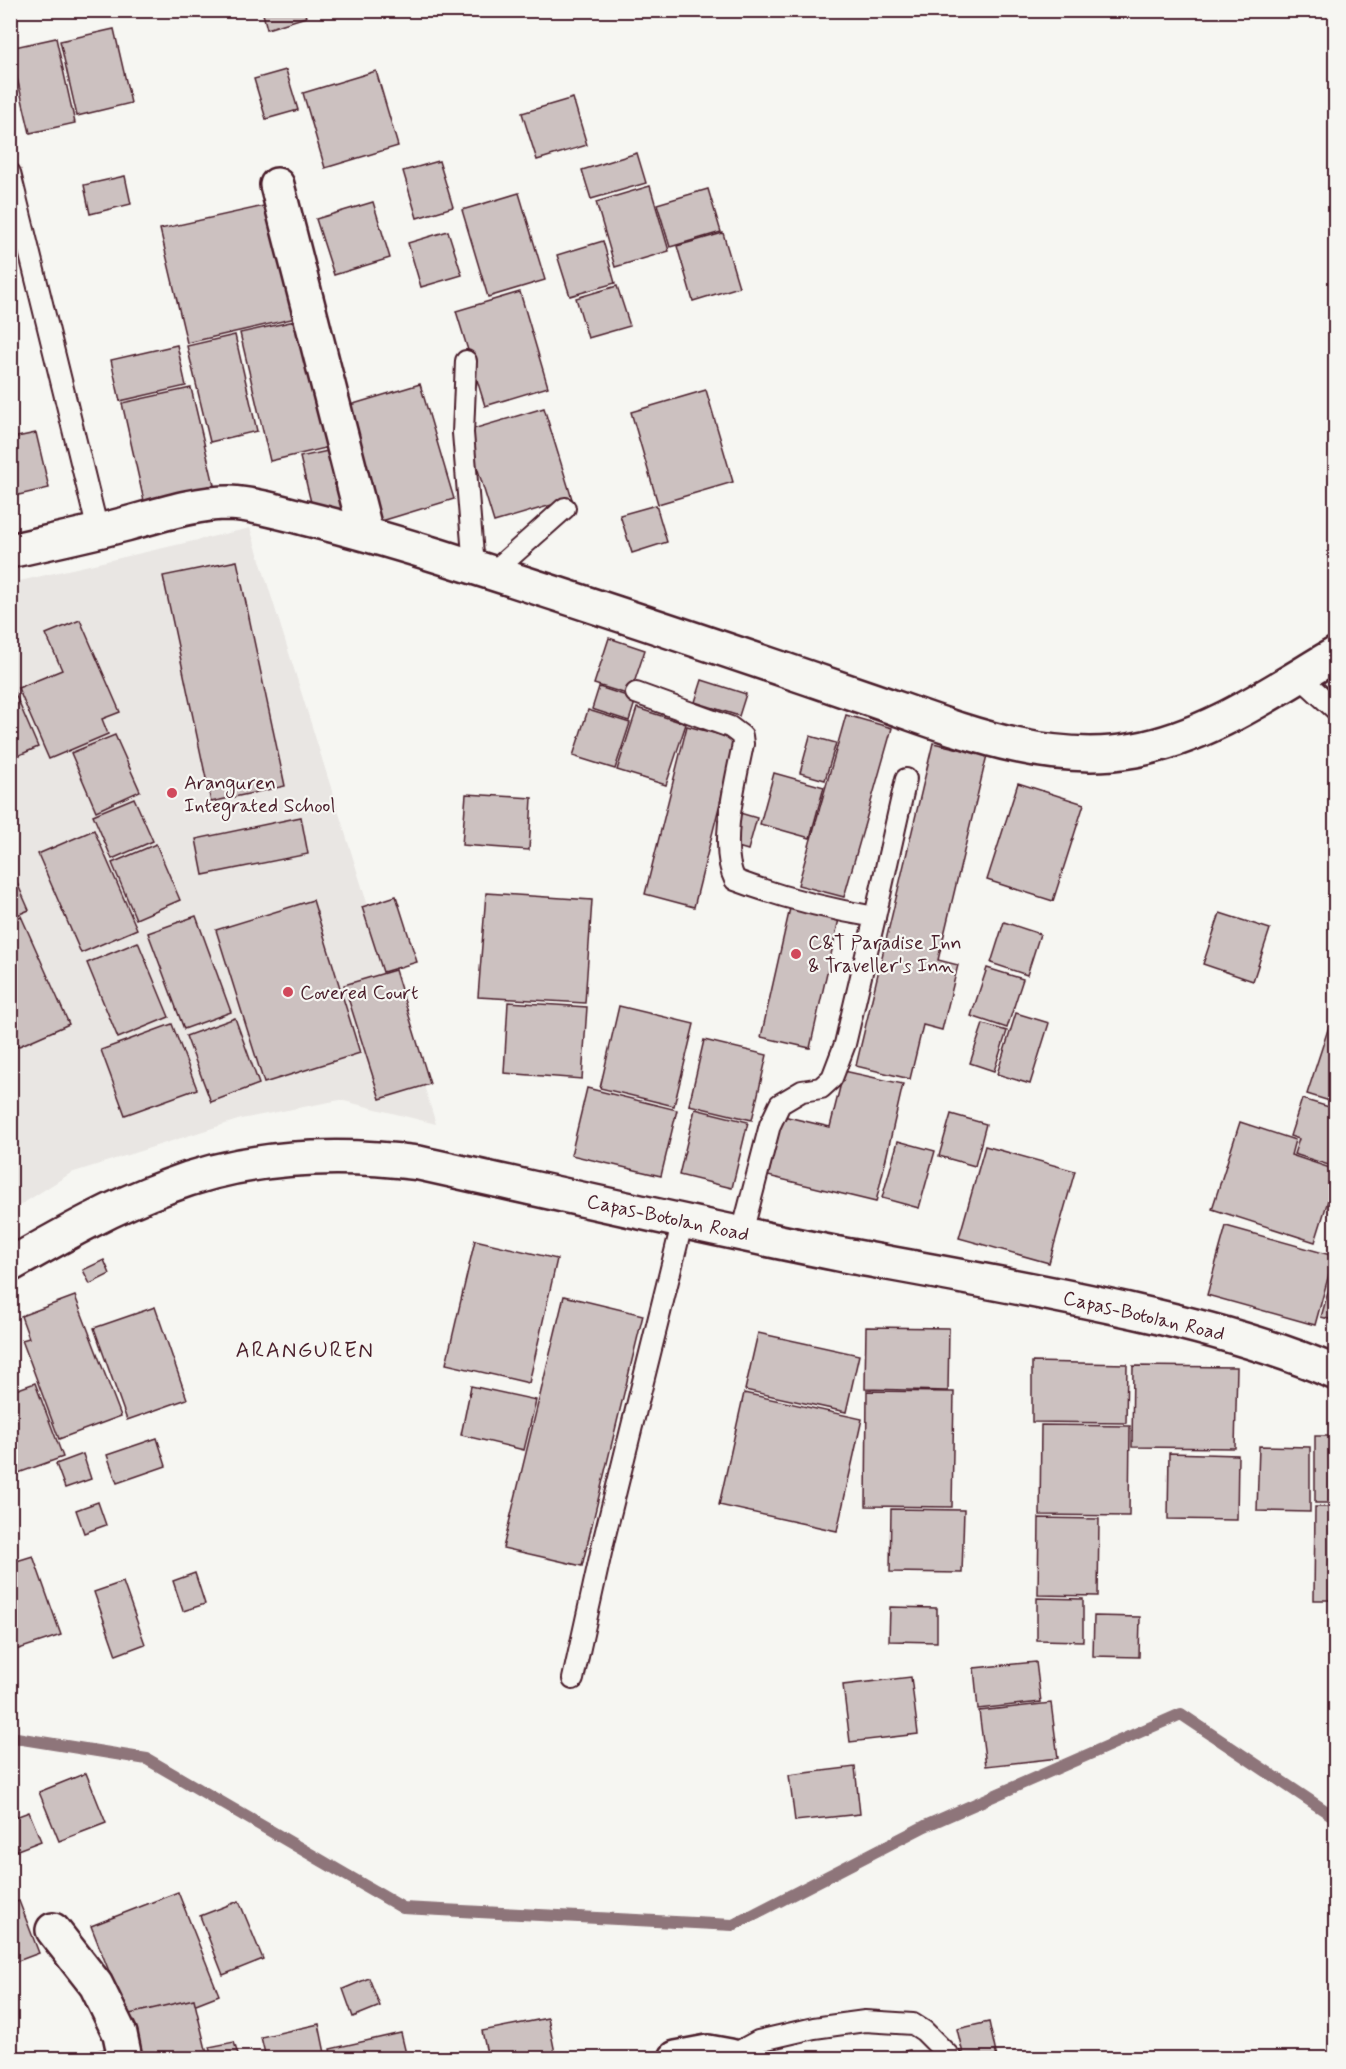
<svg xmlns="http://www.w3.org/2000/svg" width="1346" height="2069" font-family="Mynerve,sans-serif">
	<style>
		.built { fill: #e9e6e3 }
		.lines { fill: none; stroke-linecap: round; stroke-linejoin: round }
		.stream { stroke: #8e747a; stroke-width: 12 }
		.building { fill: #ccc1c0; stroke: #4a1f2b; stroke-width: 1.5 }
		.lane-casing { stroke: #4a1f2b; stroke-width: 24 }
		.street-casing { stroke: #4a1f2b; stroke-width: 38 }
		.secondary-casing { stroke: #4a1f2b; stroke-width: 38 }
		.primary-casing { stroke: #4a1f2b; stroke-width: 38 }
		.lane { stroke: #f6f6f2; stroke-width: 20 }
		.street { stroke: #f6f6f2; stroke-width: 33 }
		.secondary { stroke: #f6f6f2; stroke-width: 33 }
		.primary { stroke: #f6f6f2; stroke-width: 33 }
		.poi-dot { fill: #d1495b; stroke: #f6f6f2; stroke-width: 2 }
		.labels { text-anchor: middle; stroke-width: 4.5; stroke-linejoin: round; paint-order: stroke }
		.poi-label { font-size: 20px; fill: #4a1f2b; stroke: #f6f6f2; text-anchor: start }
		.street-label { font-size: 20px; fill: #4a1f2b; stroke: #f6f6f2 }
		.quarter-label { font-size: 22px; letter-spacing: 1.5px; fill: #4a1f2b; stroke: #f6f6f2 }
	</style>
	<rect width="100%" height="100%" fill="#f6f6f2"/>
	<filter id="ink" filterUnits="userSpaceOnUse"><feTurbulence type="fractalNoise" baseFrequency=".0167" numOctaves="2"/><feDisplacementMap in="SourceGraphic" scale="12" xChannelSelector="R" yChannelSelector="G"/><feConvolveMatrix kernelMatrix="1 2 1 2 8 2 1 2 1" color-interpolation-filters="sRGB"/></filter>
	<g filter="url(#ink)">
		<polygon class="built" points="250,528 436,1124 340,1100 241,1119 71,1173 11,1211 11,583"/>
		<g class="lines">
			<polyline class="stream" points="10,1737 147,1759 403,1908 733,1925 925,1826 1181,1714 1336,1818"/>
		</g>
		<g class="building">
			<polygon points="262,10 304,10 306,17 267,29"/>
			<polygon points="114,29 131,103 77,116 60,41"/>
			<polygon points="56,38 75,123 30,133 10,48"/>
			<polygon points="286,70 298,110 266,119 254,79"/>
			<polygon points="376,71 398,146 325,168 303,93"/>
			<polygon points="573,98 587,145 537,160 522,113"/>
			<polygon points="637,153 646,183 591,199 582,170"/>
			<polygon points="439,161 453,207 417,218 403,171"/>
			<polygon points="125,176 131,204 90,214 84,185"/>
			<polygon points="650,186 669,251 615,267 596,202"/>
			<polygon points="708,189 721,232 670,247 657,204"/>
			<polygon points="519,193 545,280 488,297 462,210"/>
			<polygon points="373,202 390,258 334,275 316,219"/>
			<polygon points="273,204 300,317 187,343 160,229"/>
			<polygon points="448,231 462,275 421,287 408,243"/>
			<polygon points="723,233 739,287 693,301 677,246"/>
			<polygon points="603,241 615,283 570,296 557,255"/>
			<polygon points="617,286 630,326 588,338 576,298"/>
			<polygon points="520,292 548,387 485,406 456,311"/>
			<polygon points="304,319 334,446 270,461 240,333"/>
			<polygon points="235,335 257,431 210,442 187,346"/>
			<polygon points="177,345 186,386 120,401 111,360"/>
			<polygon points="420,384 454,499 375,523 340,408"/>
			<polygon points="191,388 214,485 144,501 122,403"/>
			<polygon points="706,390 733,482 658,504 631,412"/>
			<polygon points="544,408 572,499 494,522 466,431"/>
			<polygon points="36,433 49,488 10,497 10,456 16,454 12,438"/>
			<polygon points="337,449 352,510 315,519 300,457"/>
			<polygon points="656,505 667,542 632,553 620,515"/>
			<polygon points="237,561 285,786 211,802 163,576"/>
			<polygon points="80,620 120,712 102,719 108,734 49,759 18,688 62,670 46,634"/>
			<polygon points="609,638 645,650 630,695 594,684"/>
			<polygon points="702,680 746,694 739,716 695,702"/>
			<polygon points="10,682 38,747 10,759"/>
			<polygon points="599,687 636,699 629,721 592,709"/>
			<polygon points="637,708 686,724 666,785 617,770"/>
			<polygon points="588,710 630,723 615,769 573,756"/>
			<polygon points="846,715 892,728 844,897 798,885"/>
			<polygon points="687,726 736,739 694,907 645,894"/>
			<polygon points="115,735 140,791 96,811 71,753"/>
			<polygon points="810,736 836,743 825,780 800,773"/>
			<polygon points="933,743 987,755 938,960 958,965 942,1030 923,1025 910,1079 856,1066"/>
			<polygon points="774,773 824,787 810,838 760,824"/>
			<polygon points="1018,783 1084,804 1053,901 987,880"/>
			<polygon points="466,794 532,798 529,850 462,845"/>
			<polygon points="134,798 153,841 112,859 93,815"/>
			<polygon points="740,813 757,818 748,850 731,845"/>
			<polygon points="301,817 308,854 203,875 196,839"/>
			<polygon points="94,830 137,929 81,953 38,854"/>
			<polygon points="156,844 180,900 136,919 112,863"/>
			<polygon points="10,867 29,910 10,918"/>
			<polygon points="486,893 592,900 585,1003 478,997"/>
			<polygon points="396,896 417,962 383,972 362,907"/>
			<polygon points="313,900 360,1053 264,1083 216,930"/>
			<polygon points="790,908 839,919 810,1048 761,1037"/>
			<polygon points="1220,913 1270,929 1253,981 1203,964"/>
			<polygon points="21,916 69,1024 10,1050 10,921"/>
			<polygon points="196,916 231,1012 184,1029 148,933"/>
			<polygon points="1004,922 1040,934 1027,975 991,963"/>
			<polygon points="138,942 169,1017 118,1038 87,963"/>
			<polygon points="987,968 1023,979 1007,1028 971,1016"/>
			<polygon points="395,970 430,1084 380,1099 344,985"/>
			<polygon points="508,1002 587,1007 582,1079 504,1073"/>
			<polygon points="619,1006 694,1024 674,1106 600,1088"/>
			<polygon points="1016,1013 1049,1023 1030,1084 997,1074"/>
			<polygon points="1333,1014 1336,1015 1336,1103 1307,1094"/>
			<polygon points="235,1018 259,1084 211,1102 186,1036"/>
			<polygon points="172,1024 197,1089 125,1115 101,1050"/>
			<polygon points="983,1024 1007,1031 994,1071 970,1063"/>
			<polygon points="704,1040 767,1055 752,1120 689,1105"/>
			<polygon points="844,1071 903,1084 876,1202 768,1176 783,1116 830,1127"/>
			<polygon points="587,1088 677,1110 661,1176 571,1155"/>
			<polygon points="1302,1099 1336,1109 1335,1167 1294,1154 1299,1139 1290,1136"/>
			<polygon points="695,1109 748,1122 732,1188 679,1175"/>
			<polygon points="951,1114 986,1124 975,1166 939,1156"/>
			<polygon points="1240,1122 1295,1140 1291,1155 1336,1170 1336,1175 1315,1242 1212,1209"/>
			<polygon points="898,1141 935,1151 919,1208 882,1198"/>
			<polygon points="985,1146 1075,1171 1049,1263 959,1238"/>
			<polygon points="1226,1226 1334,1256 1315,1325 1207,1295"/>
			<polygon points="475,1240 557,1259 529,1383 446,1364"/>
			<polygon points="104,1260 110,1274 90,1284 83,1270"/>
			<polygon points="1336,1265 1336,1321 1321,1317"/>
			<polygon points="75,1296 121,1416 59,1439 22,1340 29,1338 21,1316"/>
			<polygon points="564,1296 643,1315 582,1566 503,1548"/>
			<polygon points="155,1307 187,1399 127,1420 94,1328"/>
			<polygon points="866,1327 949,1328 948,1391 865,1389"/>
			<polygon points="758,1333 859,1355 846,1412 745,1390"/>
			<polygon points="1032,1362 1127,1364 1126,1423 1032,1422"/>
			<polygon points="1133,1366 1237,1367 1235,1448 1132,1447"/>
			<polygon points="35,1383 63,1457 10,1476 10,1392"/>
			<polygon points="471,1386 536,1400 524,1450 461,1435"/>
			<polygon points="867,1391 954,1392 952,1507 866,1506"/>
			<polygon points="744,1393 862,1419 837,1531 719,1505"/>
			<polygon points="1041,1425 1130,1426 1129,1516 1040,1515"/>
			<rect x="1315" y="1436" width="21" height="67"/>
			<polygon points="157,1438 166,1466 117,1483 107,1455"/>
			<polygon points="1259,1446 1310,1447 1310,1512 1257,1511"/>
			<polygon points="1169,1453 1238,1455 1237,1520 1168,1519"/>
			<polygon points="83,1454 91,1479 65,1488 56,1464"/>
			<polygon points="98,1502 106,1525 84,1533 76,1510"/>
			<polygon points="1315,1507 1336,1507 1336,1600 1314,1600"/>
			<polygon points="891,1509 964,1510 962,1573 890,1572"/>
			<polygon points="1039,1518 1099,1519 1098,1596 1038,1595"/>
			<polygon points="33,1556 61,1635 10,1652 10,1563"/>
			<polygon points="195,1573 205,1604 183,1611 173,1581"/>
			<polygon points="123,1582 145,1644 116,1655 94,1592"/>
			<polygon points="1037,1598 1083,1599 1083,1641 1037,1640"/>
			<polygon points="890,1607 937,1608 937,1642 889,1641"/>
			<polygon points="1094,1616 1140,1617 1139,1657 1093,1656"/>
			<polygon points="1036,1662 1041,1702 978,1709 974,1668"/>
			<polygon points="911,1677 918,1734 850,1742 843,1685"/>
			<polygon points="1051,1703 1058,1758 986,1766 979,1711"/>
			<polygon points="855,1767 860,1814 795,1821 789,1775"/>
			<polygon points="86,1773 106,1823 59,1841 39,1792"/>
			<polygon points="29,1812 41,1841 10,1853 10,1819"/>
			<polygon points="178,1892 219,1995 132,2029 91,1926"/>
			<polygon points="19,1901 39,1953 10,1964 10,1904"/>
			<polygon points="239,1901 263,1959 223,1975 200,1916"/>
			<polygon points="369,1978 380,2006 353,2017 343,1989"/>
			<polygon points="194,1999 208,2058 135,2058 125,2015"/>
			<polygon points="548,2018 556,2058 488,2058 482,2031"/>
			<polygon points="989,2022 997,2058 964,2058 957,2029"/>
			<polygon points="319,2024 326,2058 266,2058 261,2037"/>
			<polygon points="401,2033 407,2058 332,2058 330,2049"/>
			<polygon points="234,2042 239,2058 212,2058 209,2047"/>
			<polygon points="106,2049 108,2058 63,2058"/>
			<polygon points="910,2050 912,2058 870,2058"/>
		</g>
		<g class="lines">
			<defs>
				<g id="lane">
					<polyline points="10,173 98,531"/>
					<polyline points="466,361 463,433 474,567"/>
					<polyline points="492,573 565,508"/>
					<polyline points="1299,676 1336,710"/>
					<path d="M636,693L730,727L742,736L743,744C736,780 718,847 735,880C780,897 828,909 875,917L845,1044L832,1078L821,1088L802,1091L780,1104L770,1125L742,1233"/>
					<polyline points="875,917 906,779"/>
					<polyline points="573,1679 604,1539 683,1220"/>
					<polyline points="730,2056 758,2041 814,2028 865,2021 913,2024 924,2031 951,2058"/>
				</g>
				<g id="street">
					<polyline points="277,185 366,533"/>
					<polyline points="53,1930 96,1985 120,2034 125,2058"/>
					<polyline points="676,2058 708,2052 730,2056 731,2058"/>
				</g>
				<path id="secondary" d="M10,551C49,542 88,534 126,524C160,515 194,503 229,503C254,504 280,512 304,518C349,529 394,542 439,556C581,601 722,648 864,697C950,726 1042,767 1135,750C1208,737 1273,691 1336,654"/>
				<path id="primary" d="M10,1265C61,1236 111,1207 166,1187C245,1156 335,1152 419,1163C560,1194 702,1227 844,1255C942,1273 1040,1290 1137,1312C1204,1327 1272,1345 1336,1373"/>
			</defs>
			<use href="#lane" class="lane-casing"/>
			<use href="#street" class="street-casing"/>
			<use href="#secondary" class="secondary-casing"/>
			<use href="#primary" class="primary-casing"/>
			<use href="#lane" class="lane"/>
			<use href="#street" class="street"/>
			<use href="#secondary" class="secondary"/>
			<use href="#primary" class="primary"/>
		</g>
	</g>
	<g class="poi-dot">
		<circle cx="172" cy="793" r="6"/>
		<circle cx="796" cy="954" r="6"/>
		<circle cx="288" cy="992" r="6"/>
	</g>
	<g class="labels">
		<g class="poi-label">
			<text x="184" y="789">Aranguren<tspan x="184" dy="23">Integrated School</tspan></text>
			<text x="808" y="949">C&amp;T Paradise Inn<tspan x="808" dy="23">&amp; Traveller's Inn</tspan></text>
			<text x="300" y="999">Covered Court</text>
		</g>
		<g class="street-label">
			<text transform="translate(668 1217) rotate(12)" y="7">Capas-Botolan Road</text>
			<text transform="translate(1144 1315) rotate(13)" y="7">Capas-Botolan Road</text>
		</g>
		<g class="quarter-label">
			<text x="305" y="1357">ARANGUREN</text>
		</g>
	</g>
	<rect width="1346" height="2069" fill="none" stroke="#f6f6f2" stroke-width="36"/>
	<rect x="18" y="18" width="1310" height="2033" fill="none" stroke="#4a1f2b" stroke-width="2" filter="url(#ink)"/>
</svg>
